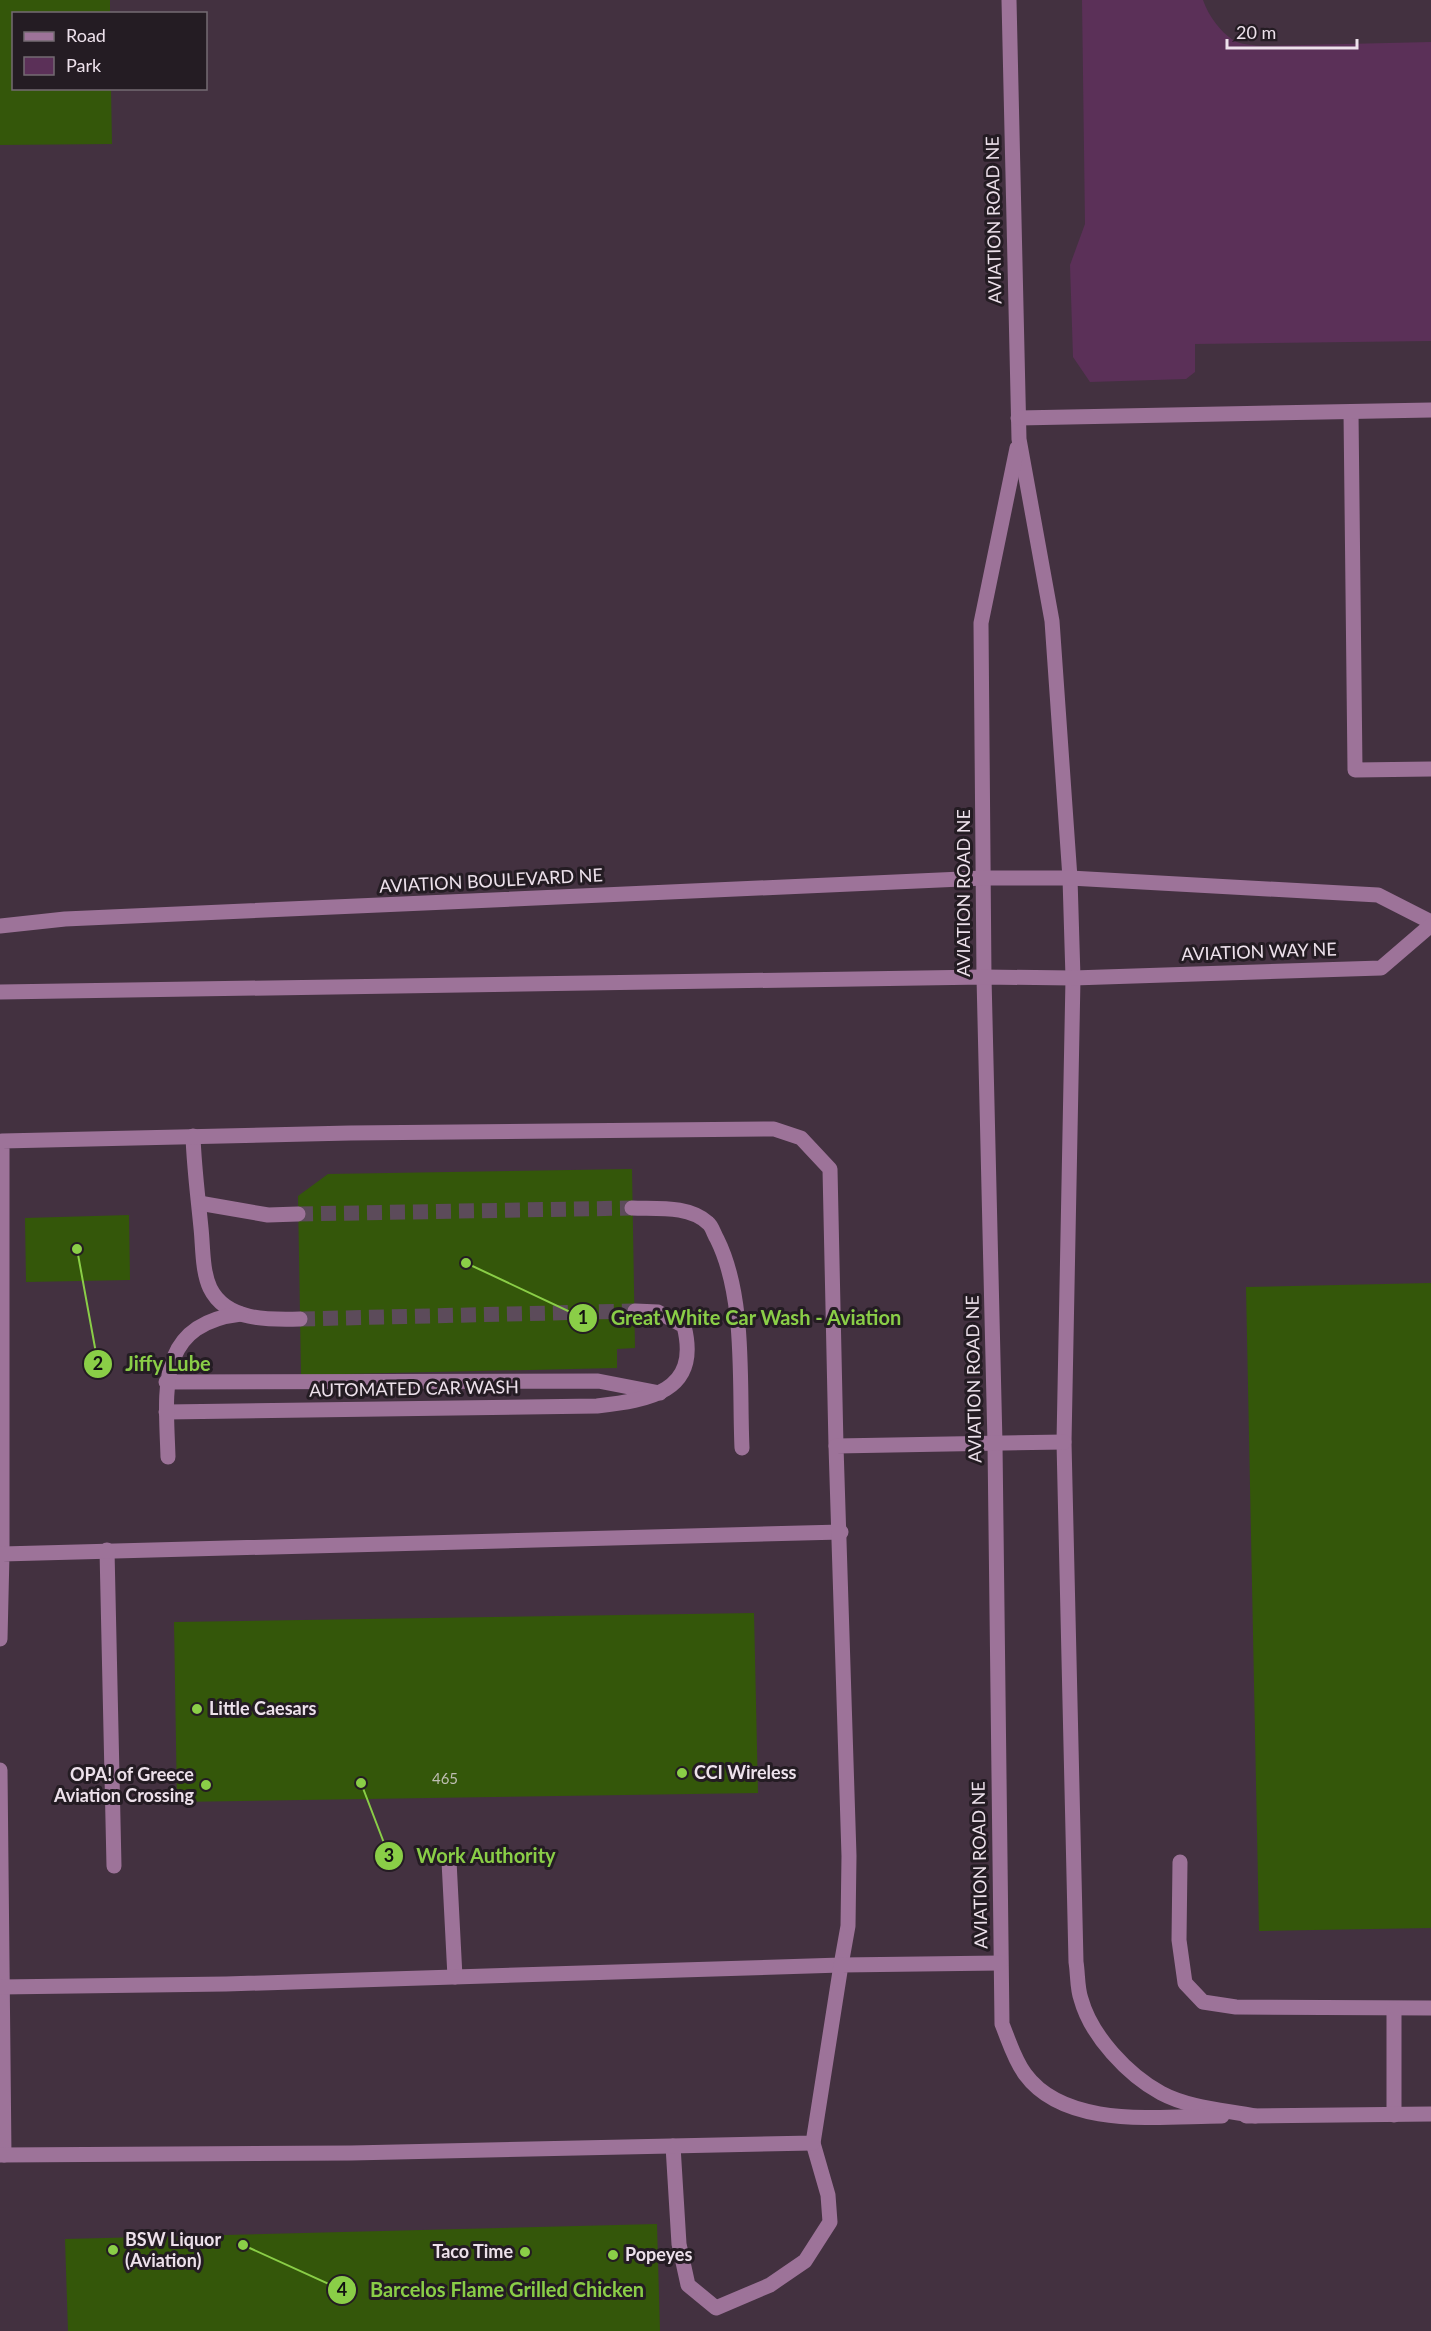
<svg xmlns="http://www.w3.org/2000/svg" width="1431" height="2331" font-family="Lato,sans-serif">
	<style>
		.green { fill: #5b3058 }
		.building { fill: #34570a }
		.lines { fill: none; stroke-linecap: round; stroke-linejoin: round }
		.minor-tunnel { stroke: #5c4b5a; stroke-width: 15; stroke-dasharray: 15 8; stroke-linecap: butt }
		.minor { stroke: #9d7399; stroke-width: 15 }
		.poi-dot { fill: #8ace47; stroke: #241c23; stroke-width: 2 }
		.labels { text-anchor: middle; stroke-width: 6; stroke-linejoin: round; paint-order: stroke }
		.number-label { font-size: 15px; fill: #bfbeb3 }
		.street-label { font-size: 18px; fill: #ede1eb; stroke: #241c23 }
		.poi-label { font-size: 18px; font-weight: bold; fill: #ede1eb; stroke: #241c23; text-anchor: start }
		.leader { fill: none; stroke: #8ace47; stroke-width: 2 }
		.callout-dot { fill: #8ace47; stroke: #241c23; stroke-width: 2 }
		.mark-label { font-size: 18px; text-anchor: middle; font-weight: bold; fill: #111 }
		.callout-label { font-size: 20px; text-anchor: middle; font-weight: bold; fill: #8ace47; stroke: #241c23; stroke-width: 6; stroke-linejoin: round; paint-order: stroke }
	</style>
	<rect width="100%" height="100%" fill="#433140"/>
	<path class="green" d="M1082,0H1203C1208,15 1222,35 1237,42C1244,45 1255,45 1262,46L1431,42V341L1195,344V372L1186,379L1090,382L1073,357L1070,265L1085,224Z"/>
	<g class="building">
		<polygon points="0,0 110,0 110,14 14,14 14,88 111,88 112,144 0,145"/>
		<polygon points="632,1169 635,1348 617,1349 617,1368 301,1375 298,1196 328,1174"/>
		<polygon points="129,1215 130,1280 26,1282 25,1218"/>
		<polygon points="1431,1283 1431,1928 1259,1931 1246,1287"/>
		<polygon points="754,1613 758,1793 177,1802 174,1622"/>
		<polygon points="657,2224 660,2331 68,2331 65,2239"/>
	</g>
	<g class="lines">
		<g class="minor-tunnel">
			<polyline points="298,1214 632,1208"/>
			<polyline points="300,1319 635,1311"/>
		</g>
		<g class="minor">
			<path d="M1009,0L1019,439L1052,621L1070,878L1073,978L1064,1442L1076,1962C1078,1974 1077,1988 1081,1999C1091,2036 1128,2075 1161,2093C1189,2108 1225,2110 1255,2116"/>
			<polyline points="1351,412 1355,770 1431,769"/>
			<polyline points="1018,418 1431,410"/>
			<path d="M1017,448L981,623L984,977L995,1444L1002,2024C1009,2041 1014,2059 1025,2074C1066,2130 1162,2116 1222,2116"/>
			<polyline points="0,926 65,919 984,878 1070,878 1378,895 1431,922"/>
			<polyline points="0,992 984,977 1073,978 1381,968 1431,925"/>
			<path d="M193,1136C194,1167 198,1197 201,1228C203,1246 202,1271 210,1288C226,1321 269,1320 300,1319"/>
			<polyline points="199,1203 268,1215 298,1214"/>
			<path d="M632,1208C656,1209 689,1205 708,1223C712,1226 714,1234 717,1239C746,1297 739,1383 742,1448"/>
			<polyline points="166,1382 598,1381 660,1393"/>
			<path d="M166,1412L597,1406C648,1400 701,1393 684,1326L658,1312L635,1311"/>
			<path d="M168,1457C166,1391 155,1324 241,1314"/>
			<polyline points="107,1550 114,1866"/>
			<polyline points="2,1554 2,1141 350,1133 774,1129 801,1138 830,1169 836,1446"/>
			<polyline points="0,1639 2,1554 841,1532"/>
			<polyline points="0,1770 4,2155"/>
			<polyline points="449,1861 455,1977"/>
			<polyline points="1180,1862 1179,1940 1185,1983 1203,2002 1236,2007 1431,2008"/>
			<polyline points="0,1987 226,1984 841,1965 848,1926 849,1856 836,1446 1064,1442"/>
			<polyline points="1394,2009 1394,2115"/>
			<polyline points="1246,2116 1431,2114"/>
			<polyline points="673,2146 679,2244 688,2285 716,2308 770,2285 805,2261 830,2222 828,2195 813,2143"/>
			<polyline points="0,2155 351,2153 813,2143 841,1965 1000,1963"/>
		</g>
	</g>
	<g class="poi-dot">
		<circle cx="197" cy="1709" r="6"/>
		<circle cx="682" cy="1773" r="6"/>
		<circle cx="206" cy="1785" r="6"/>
		<circle cx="113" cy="2250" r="6"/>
		<circle cx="525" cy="2252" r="6"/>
		<circle cx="613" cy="2255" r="6"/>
	</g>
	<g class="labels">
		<g class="number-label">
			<text x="445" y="1784">465</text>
		</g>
		<g class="street-label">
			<text transform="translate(994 220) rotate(-91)" y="6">AVIATION ROAD NE</text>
			<text transform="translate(491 881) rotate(-3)" y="6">AVIATION BOULEVARD NE</text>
			<text transform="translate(964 893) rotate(-90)" y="6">AVIATION ROAD NE</text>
			<text transform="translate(1259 952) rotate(-2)" y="6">AVIATION WAY NE</text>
			<text transform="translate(974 1379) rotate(-91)" y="6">AVIATION ROAD NE</text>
			<text transform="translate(414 1389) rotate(-1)" y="6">AUTOMATED CAR WASH</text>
			<text transform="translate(980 1865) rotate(-91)" y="6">AVIATION ROAD NE</text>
		</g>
		<g class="poi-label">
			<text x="209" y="1715">Little Caesars</text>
			<text x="694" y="1779">CCI Wireless</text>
			<text x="194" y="1781" text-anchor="end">OPA! of Greece<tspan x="194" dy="21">Aviation Crossing</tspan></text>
			<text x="125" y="2246">BSW Liquor<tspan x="125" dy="21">(Aviation)</tspan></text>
			<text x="513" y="2258" text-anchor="end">Taco Time</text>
			<text x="625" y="2261">Popeyes</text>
		</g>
	</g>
	<path class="leader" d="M466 1263L583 1318M77 1249L98 1364M361 1783L389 1856M243 2245L342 2290"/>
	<g class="callout-dot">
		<circle cx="466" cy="1263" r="6"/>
		<circle cx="77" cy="1249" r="6"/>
		<circle cx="361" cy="1783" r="6"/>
		<circle cx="243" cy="2245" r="6"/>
		<circle cx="583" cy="1318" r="15"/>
		<circle cx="98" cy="1364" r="15"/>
		<circle cx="389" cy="1856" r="15"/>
		<circle cx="342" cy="2290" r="15"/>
	</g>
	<g class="mark-label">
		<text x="583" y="1324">1</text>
		<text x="98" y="1370">2</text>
		<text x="389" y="1862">3</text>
		<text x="342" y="2296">4</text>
	</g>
	<g class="callout-label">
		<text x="756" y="1325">Great White Car Wash - Aviation</text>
		<text x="168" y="1371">Jiffy Lube</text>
		<text x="486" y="1863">Work Authority</text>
		<text x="507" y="2297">Barcelos Flame Grilled Chicken</text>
	</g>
	<rect x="12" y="12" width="195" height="78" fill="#241c23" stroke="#746b73" stroke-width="1.5"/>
	<rect x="24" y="32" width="30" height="9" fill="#9d7399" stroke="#746b73" stroke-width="1.5"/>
	<text x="66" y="42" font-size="18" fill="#ede1eb">Road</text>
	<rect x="24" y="57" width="30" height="18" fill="#5b3058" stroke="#746b73" stroke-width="1.5"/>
	<text x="66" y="72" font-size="18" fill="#ede1eb">Park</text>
	<path d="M1227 39v9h130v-9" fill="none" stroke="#ede1eb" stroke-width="3"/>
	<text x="1236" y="39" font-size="18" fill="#ede1eb" stroke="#241c23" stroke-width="4.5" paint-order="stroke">20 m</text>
</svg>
